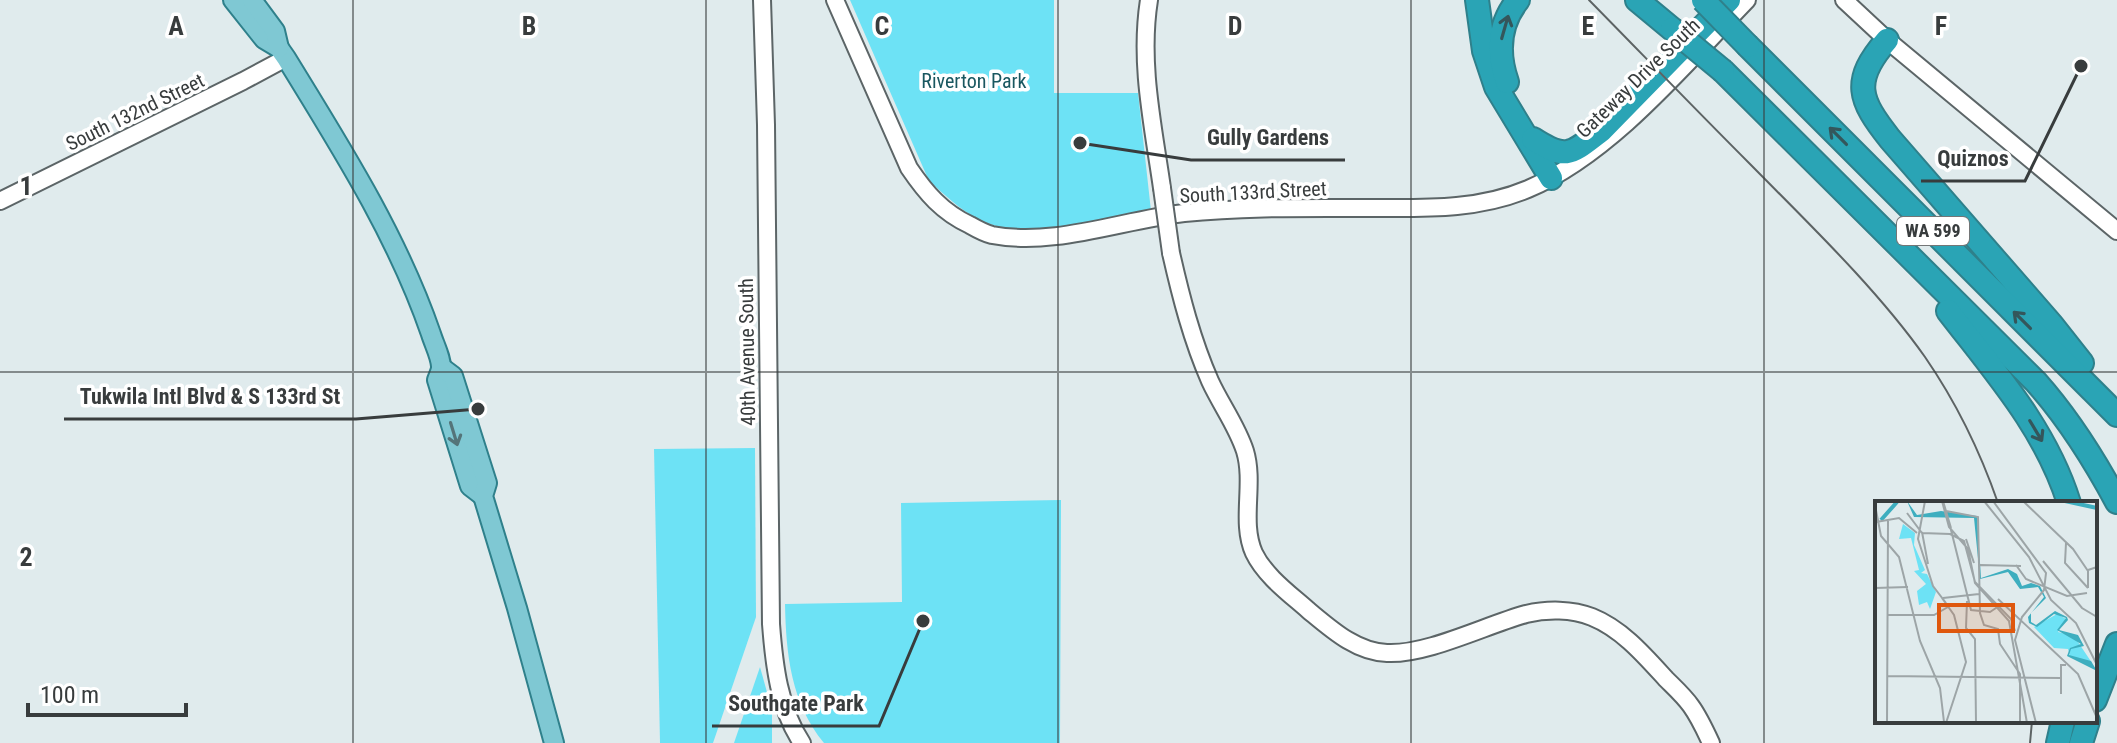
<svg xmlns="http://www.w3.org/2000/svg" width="2117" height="743" font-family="'Roboto Condensed',sans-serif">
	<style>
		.green { fill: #6de2f5 }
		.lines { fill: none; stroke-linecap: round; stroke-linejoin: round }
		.secondary-casing { stroke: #5c6567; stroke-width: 20 }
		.primary-casing { stroke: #2f808b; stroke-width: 22 }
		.highway-casing { stroke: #2f808b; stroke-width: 26 }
		.secondary { stroke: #fff; stroke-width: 16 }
		.primary { stroke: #7fc8d3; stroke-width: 18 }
		.highway { stroke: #2aa4b5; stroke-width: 22 }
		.tram { stroke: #5d6364; stroke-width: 2 }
		.secondary-bridge-casing { stroke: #5c6567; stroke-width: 20; stroke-linecap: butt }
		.highway-bridge-casing { stroke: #2f808b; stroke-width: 26; stroke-linecap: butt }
		.secondary-bridge { stroke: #fff; stroke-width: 16 }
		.highway-bridge { stroke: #2aa4b5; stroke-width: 22 }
		.oneway { stroke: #34565b }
		.oneway2 { stroke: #547479 }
		.grid { fill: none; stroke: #383c3d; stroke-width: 2; stroke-opacity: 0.55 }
		.labels { text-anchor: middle; stroke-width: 7; stroke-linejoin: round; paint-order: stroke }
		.shield { fill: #fff; stroke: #747677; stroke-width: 2 }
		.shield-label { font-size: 18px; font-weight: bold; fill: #383c3d }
		.street-label { font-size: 20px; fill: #383c3d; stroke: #fff }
		.park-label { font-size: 20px; fill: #195760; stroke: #fff }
		.inset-river { fill: none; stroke: #3eaebf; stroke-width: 4 }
		.inset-road { fill: none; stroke: #9da5a7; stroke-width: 2 }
		.view { fill: #df580e; fill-opacity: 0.15; stroke: #df580e; stroke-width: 4 }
		.inset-edge { fill: none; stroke: #383c3d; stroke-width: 4 }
		.grid-label { font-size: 26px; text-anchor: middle; font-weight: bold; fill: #383c3d; stroke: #fff; stroke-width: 7; stroke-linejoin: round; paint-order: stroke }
		.leader { fill: none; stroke: #383c3d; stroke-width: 3 }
		.callout-dot { fill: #383c3d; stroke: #fff; stroke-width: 3 }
		.callout-label { font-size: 22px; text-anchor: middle; font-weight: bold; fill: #383c3d; stroke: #fff; stroke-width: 7; stroke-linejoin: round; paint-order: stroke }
	</style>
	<rect width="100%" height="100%" fill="#e0ebed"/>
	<g class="green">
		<path d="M850,0H1054V93H1138L1151,211C1101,220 1026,244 978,219C960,210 944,194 929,181Z"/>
		<polygon points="755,448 756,617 713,743 660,743 654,449"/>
		<path d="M1061,500L1060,743H824C791,703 786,654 785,604L902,602L901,503Z"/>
		<polygon points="760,667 772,710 772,743 734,743"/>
	</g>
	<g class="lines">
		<defs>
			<g id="secondary">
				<path d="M762,0L766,125L771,624C774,664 779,709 802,743"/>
				<path d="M835,0L909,168C926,193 942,212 970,225C977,229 984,233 992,235C1054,247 1122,220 1184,213C1244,207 1306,208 1366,208C1421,208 1476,211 1528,189C1611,154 1685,64 1747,0"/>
				<path d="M1149,0C1139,63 1153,125 1162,188"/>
				<polyline points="1844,0 1887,40 2117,231"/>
				<polyline points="0,201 243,81 286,58"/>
				<path d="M1171,253C1181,297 1192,340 1210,381C1221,405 1237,426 1245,451C1255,484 1240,522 1254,553C1265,576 1290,594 1308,610C1331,629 1356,652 1387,653C1427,655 1486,625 1526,614C1547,609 1572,609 1592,617C1622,629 1645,656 1666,679C1674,687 1684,696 1691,706C1699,717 1705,730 1711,743"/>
			</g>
			<g id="primary">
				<path d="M233,0L264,39L279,48L286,58C340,146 397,235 431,334C434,344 442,359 441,369C440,373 438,377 437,380L470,486L483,496"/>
				<polyline points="252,0 275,31 279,48"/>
				<polyline points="441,367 453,376 487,483 483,496 517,608 554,743"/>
			</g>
			<g id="highway">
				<polyline points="1477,0 1484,51 1496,87 1551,178"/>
				<polyline points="1637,0 1672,29"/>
				<path d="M1887,40C1851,81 1859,100 1890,139L2052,325L2082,363"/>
				<polyline points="1748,46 2117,415"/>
				<path d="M1723,71L2036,382C2069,419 2094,459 2117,502"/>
				<path d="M1507,82C1497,53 1498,25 1518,0"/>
				<path d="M1533,139C1567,161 1571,154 1601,131L1729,0"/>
				<path d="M1948,311C1995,372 2046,429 2069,503"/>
				<polyline points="2095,700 2117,644"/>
				<polyline points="2058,743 2063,721"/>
				<polyline points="2081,743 2088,721"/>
			</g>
		</defs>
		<use href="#secondary" class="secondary-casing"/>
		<use href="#primary" class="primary-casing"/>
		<use href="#highway" class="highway-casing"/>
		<use href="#secondary" class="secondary"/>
		<use href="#primary" class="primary"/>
		<use href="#highway" class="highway"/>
		<g class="tram">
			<path d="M1589,0C1643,55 1696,110 1750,164C1809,224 1877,289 1925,357C1956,402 1980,451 1998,503"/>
			<polyline points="2030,743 2032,721"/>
		</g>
		<defs>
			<polyline id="secondary-bridge" points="1162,188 1171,253"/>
			<g id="highway-bridge">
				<polyline points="1703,0 1748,46"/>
				<polyline points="1672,29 1723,71"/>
			</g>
		</defs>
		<use href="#secondary-bridge" class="secondary-bridge-casing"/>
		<use href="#highway-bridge" class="highway-bridge-casing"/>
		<use href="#secondary-bridge" class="secondary-bridge"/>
		<use href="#highway-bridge" class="highway-bridge"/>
	</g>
	<defs><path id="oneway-shaft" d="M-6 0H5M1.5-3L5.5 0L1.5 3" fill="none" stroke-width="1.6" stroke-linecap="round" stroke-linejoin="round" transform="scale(2)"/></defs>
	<g class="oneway">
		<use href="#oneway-shaft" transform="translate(1505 27) rotate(-74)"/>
		<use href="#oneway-shaft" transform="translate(1838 136) rotate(-135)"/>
		<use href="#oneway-shaft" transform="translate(2022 320) rotate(-135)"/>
		<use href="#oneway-shaft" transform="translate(2036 431) rotate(59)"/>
	</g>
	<use class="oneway2" href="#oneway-shaft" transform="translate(454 434) rotate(73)"/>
	<path class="grid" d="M353,0V743M706,0V743M1058,0V743M1411,0V743M1764,0V743M0,372H2117"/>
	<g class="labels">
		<rect class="shield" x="1897" y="217" width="72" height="28" rx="6"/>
		<g class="shield-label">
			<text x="1933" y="237">WA 599</text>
		</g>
		<g class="street-label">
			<text transform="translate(1638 78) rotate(-44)" y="7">Gateway Drive South</text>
			<text transform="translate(135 112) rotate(-26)" y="7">South 132nd Street</text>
			<text transform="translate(1253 192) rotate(-3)" y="7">South 133rd Street</text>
			<text transform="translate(747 352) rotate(-91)" y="7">40th Avenue South</text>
		</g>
		<g class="park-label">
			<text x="974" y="88">Riverton Park</text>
		</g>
	</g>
	<g transform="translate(1875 501)">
		<rect width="222" height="222" fill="#e0ebed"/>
		<path d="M182,113L191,118L183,131L199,135L217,162L195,156L193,148L179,147L159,126Z" fill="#6de2f5"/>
		<path d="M28,23L40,32L39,44L50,69L46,72L52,73L61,91L55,108L52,101L44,104L42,90L51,83L39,70L44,69L36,37L24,38Z" fill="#6de2f5"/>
		<path d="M32,0L42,14L66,10L102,15L106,77L133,68L142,73L147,85L156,82L165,85L171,97L156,112V121L161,124L180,110L192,116L193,119L184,129L203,134L209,145L196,148L194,154L216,160L222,170L192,155L195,147L206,143L182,129L191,117L179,113L162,126L154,122L153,116L169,96L163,86L145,88L133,71L105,78L99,17L39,16Z" fill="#3eaebf"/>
		<path class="inset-river" d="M190,0L222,7M6,19L22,1"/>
		<path class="inset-road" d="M50,0L43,38L58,85L71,102M67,0L74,26L93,48L100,82L134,120L152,222M68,0L76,27M109,0L154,56L176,99L201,122L222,164M118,0L171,72L169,89L147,116L140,139L161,222M148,0L198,48L213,70M0,4L6,35L24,56L45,140L65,187L69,221M71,10L103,16L105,112L109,124L123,128L125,143L145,173V222M32,12L47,32L75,33L89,40L100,81L136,118L140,130M1,21L24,17L42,32M75,25L96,109L115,111L124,105M47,31L53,63M91,38L99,62M191,42L190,62L213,87M168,60L207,107L222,116M105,64L146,65M141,64L151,78L192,95L212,92M0,87L33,86M213,87V69L222,66M67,97L79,114L91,161L71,222M68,97L104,93M123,98L203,173L222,217M92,100L91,127L100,138L101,222M13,114H59L73,106M12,175L186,177M186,193V164H191M12,221H101M12,222L13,20"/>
		<path class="view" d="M64,104H138V130H64Z"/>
		<rect width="222" height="222" class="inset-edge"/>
	</g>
	<g class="grid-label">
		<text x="176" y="35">A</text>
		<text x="529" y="35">B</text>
		<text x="882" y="35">C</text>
		<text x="1235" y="35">D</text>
		<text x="1588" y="35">E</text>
		<text x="1941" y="35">F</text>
		<text x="26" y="195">1</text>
		<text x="26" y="566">2</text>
	</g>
	<path class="leader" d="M1080 143L1191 160H1345M2081 66L2025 181H1921M478 409L356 419H64M923 621L879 726H712"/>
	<g class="callout-dot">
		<circle cx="1080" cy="143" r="8"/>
		<circle cx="2081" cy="66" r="8"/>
		<circle cx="478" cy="409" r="8"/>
		<circle cx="923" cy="621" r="8"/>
	</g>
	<g class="callout-label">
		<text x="1268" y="145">Gully Gardens</text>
		<text x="1973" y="166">Quiznos</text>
		<text x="210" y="404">Tukwila Intl Blvd &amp; S 133rd St</text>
		<text x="796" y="711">Southgate Park</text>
	</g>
	<path d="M28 703v12h158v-12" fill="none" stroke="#383c3d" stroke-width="4"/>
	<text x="40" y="703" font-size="24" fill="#383c3d" stroke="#ffffff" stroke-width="6" paint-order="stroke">100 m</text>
</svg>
